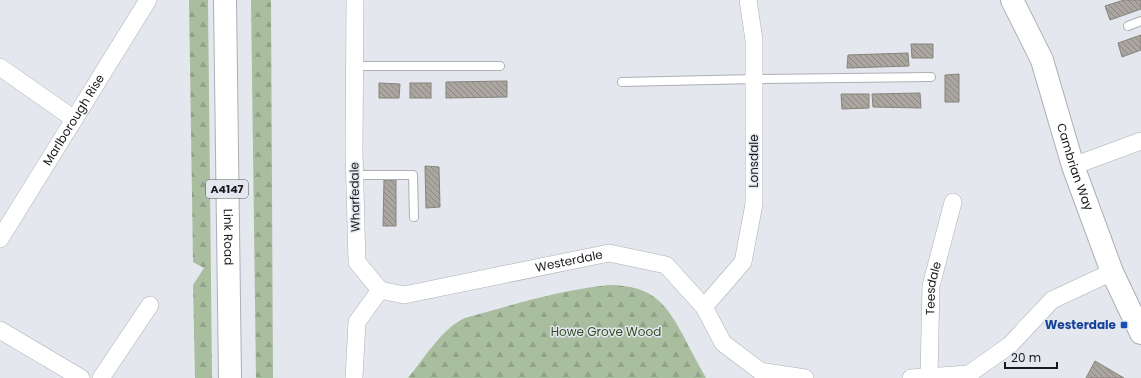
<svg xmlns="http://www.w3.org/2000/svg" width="1141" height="378" font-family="Poppins,sans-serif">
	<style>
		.forest { fill: url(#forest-firs) }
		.building { fill: url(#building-back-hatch); stroke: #87837d }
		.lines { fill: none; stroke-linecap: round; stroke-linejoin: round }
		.lane-casing { stroke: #acafb5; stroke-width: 10 }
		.street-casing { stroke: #acafb5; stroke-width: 18 }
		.secondary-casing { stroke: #acafb5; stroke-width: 24 }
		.primary-casing { stroke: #acafb5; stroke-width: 24 }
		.lane { stroke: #fff; stroke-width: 8 }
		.street { stroke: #fff; stroke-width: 17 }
		.secondary { stroke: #fff; stroke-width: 22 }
		.primary { stroke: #fff; stroke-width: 22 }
		.transit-dot { fill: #1a4fb4; stroke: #e4e7ee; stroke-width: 1.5 }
		.labels { text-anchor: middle; stroke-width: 3; stroke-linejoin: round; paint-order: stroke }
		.shield { fill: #e4e7ee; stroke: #56585b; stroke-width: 1 }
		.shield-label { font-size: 11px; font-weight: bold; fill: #191a1c }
		.street-label { font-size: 12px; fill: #191a1c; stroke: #e4e7ee }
		.transit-label { font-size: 12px; font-weight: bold; fill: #164399; stroke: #e4e7ee; text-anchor: end }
		.park-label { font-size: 12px; fill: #314c21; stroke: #e4e7ee }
	</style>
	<defs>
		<pattern id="forest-firs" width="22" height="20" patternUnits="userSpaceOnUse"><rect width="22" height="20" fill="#a9bd9f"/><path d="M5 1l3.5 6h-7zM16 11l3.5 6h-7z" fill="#91a288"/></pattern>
		<pattern id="building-back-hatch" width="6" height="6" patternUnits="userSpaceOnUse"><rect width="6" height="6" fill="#aba6a0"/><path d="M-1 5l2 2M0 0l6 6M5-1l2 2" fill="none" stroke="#8a8682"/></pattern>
	</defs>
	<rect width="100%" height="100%" fill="#e4e7ee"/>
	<g class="forest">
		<polygon points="189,0 208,0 212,378 195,378 193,285 204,268 193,262"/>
		<polygon points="251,0 271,0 273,378 256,378"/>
		<path d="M609,285C651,286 664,300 683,335C690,349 698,364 706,378H408C424,359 442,328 465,318C512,305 560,290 609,285Z"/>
	</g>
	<g class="building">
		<polygon points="1124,0 1141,0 1141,9 1110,20 1105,6"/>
		<polygon points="1141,35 1141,50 1122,57 1118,43"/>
		<polygon points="911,44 933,44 933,58 912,58"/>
		<polygon points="908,53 909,66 847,68 848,55"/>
		<polygon points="959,74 959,102 945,102 945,75"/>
		<polygon points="507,81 507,97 446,98 446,82"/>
		<polygon points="379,83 400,84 399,98 379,98"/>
		<rect x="410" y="83" width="21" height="15"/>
		<polygon points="920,93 921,108 873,107 872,94"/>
		<polygon points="841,94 869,94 869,108 842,109"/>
		<polygon points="425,166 439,167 440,207 426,208"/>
		<polygon points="384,180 396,180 396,226 383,226"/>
		<polygon points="1095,361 1124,378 1086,378"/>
	</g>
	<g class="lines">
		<defs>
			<g id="lane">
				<polyline points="1128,26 1141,21"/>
				<polyline points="355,66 500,66"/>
				<polyline points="622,82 755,79 931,77"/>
				<polyline points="355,175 413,175 414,217"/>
			</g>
			<g id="street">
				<polyline points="0,67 74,119"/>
				<polyline points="1073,166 1141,141"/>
				<path id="s1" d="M0,239L148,0"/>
				<path id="s2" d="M380,290L404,295L609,253L666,265L704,307L723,343L760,371L805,378"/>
				<polyline points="704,307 743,262 754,204 754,40 748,0"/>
				<polyline points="0,330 81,378"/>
				<path id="s3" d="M929,377L931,286L953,202"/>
				<polyline points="101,378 150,305"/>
				<polyline points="354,378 357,322 380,290 357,262 354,152 355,0"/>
				<polyline points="911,378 969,374 1010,345 1052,300 1112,272"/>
			</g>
			<g id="secondary">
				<path id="s4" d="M1012,0L1042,60L1073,166L1112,272L1141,333"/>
			</g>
			<g id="primary">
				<path id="s5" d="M225,0L230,378"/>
			</g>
		</defs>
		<use href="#lane" class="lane-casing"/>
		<use href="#street" class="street-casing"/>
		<use href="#secondary" class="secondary-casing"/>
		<use href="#primary" class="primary-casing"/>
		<use href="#lane" class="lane"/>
		<use href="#street" class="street"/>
		<use href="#secondary" class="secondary"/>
		<use href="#primary" class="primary"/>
	</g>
	<rect class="transit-dot" x="1120" y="321" width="8" height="8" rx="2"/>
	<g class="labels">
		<rect class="shield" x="206" y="180" width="42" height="18" rx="3"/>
		<g class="shield-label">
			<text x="227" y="193">A4147</text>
		</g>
		<g class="street-label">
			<text dy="4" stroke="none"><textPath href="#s1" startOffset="140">Marlborough Rise</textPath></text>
			<text transform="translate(754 161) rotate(-90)" y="4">Lonsdale</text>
			<text dy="4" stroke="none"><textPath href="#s4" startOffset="179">Cambrian Way</textPath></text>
			<text transform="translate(355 197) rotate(-91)" y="4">Wharfedale</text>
			<text dy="4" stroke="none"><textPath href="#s5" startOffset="237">Link Road</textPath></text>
			<text dy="4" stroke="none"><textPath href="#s2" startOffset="193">Westerdale</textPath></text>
			<text dy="4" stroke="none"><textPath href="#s3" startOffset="89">Teesdale</textPath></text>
		</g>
		<g class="transit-label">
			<text x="1116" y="329">Westerdale</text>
		</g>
		<g class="park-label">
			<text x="606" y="336">Howe Grove Wood</text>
		</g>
	</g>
	<path d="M1005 362v6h52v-6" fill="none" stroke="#191a1c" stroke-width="2"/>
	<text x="1011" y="362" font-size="12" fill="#191a1c" stroke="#e4e7ee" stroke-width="3" paint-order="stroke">20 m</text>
</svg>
